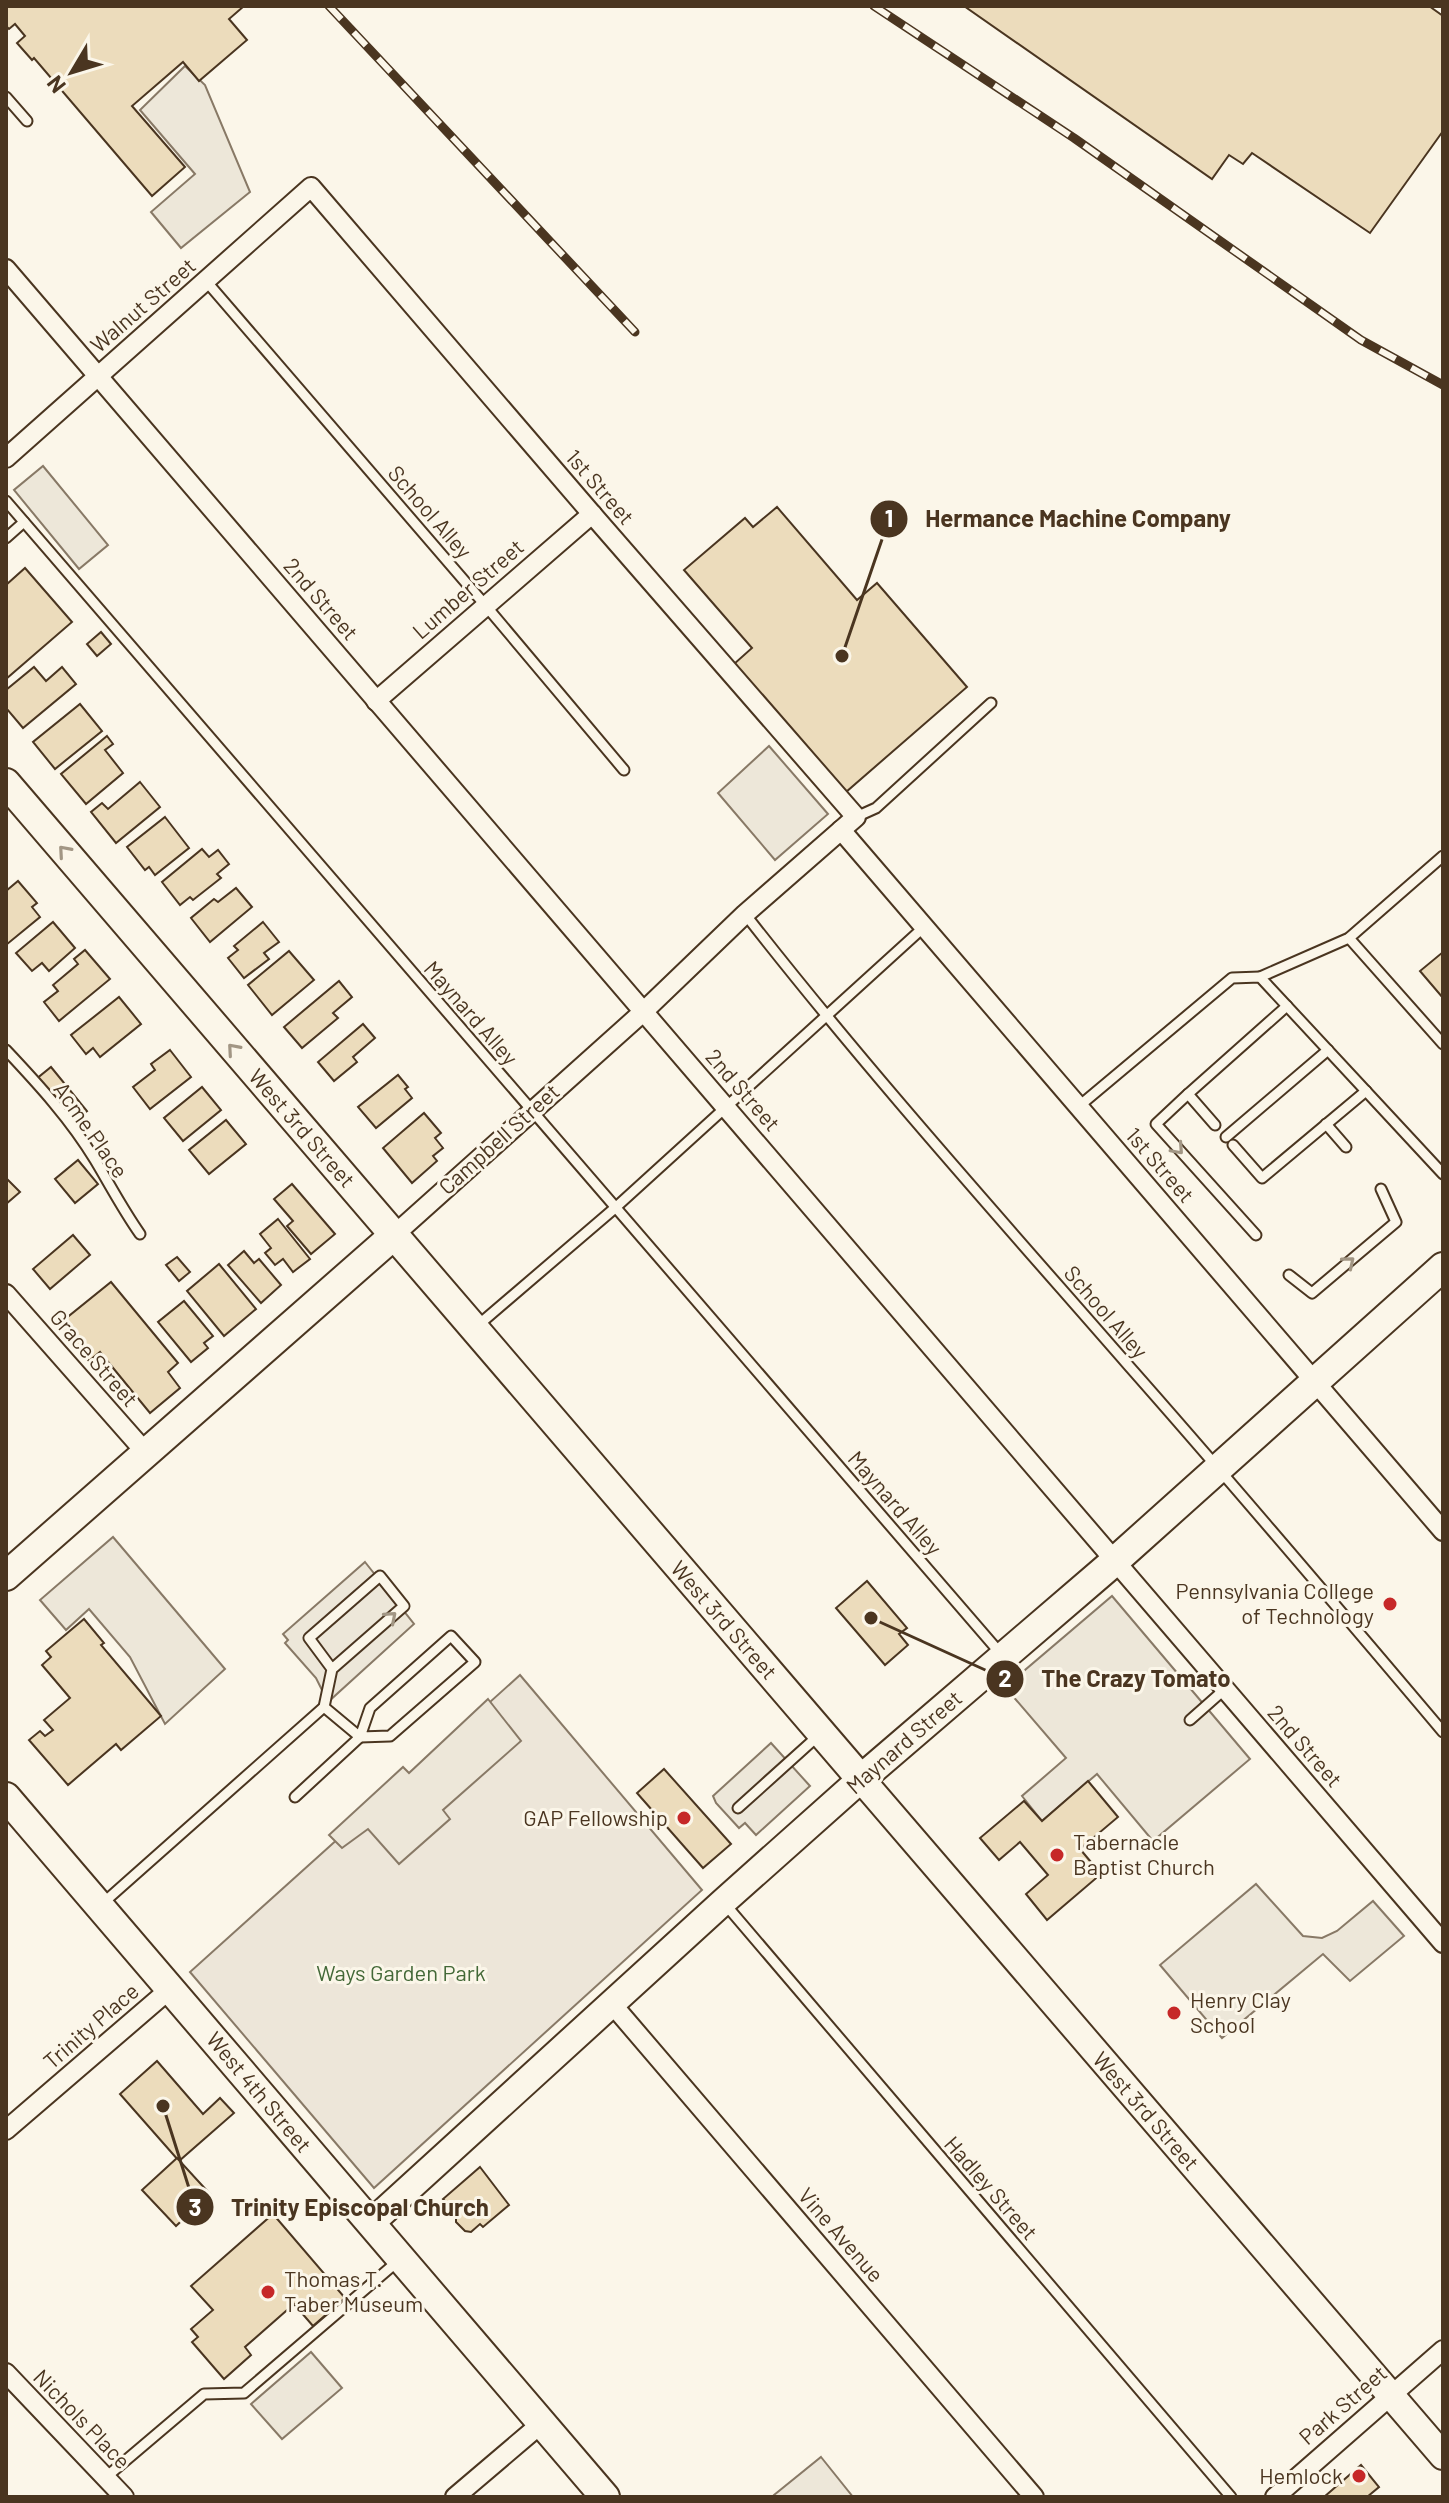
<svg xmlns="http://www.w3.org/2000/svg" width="1449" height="2503" font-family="Barlow,sans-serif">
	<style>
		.green { fill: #ede6d9; stroke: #887966; stroke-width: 2 }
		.parking { fill: #ede7d9; stroke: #887966; stroke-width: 2 }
		.building { fill: #ecdcbc; stroke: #4a3520; stroke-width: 2 }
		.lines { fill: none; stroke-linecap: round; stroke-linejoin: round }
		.lane-casing { stroke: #4a3520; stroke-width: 13 }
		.street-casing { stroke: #4a3520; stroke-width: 22 }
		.secondary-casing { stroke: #4a3520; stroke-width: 30 }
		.primary-casing { stroke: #4a3520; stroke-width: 32 }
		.lane { stroke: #fbf6e9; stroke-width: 9 }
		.street { stroke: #fbf6e9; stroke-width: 18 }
		.secondary { stroke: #fbf6e9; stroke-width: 26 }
		.primary { stroke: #fbf6e9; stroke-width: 28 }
		.rail-casing { stroke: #4a3520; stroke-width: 9 }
		.rail { stroke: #fbf6e9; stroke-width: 6; stroke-dasharray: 18; stroke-linecap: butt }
		.oneway { stroke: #a29684 }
		.poi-dot { fill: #c62828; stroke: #fbf6e9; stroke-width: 3 }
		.labels { text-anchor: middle; stroke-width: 6; stroke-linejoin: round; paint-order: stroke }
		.street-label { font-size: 22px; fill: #4a3520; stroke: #fbf6e9 }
		.poi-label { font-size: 22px; fill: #4a3520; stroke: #fbf6e9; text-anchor: end }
		.park-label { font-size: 22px; fill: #436837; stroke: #fbf6e9 }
		.leader { fill: none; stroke: #4a3520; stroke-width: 3 }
		.callout-dot { fill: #4a3520; stroke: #fbf6e9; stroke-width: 3 }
		.mark-label { font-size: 24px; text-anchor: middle; font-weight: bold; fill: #fff }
		.callout-label { font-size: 24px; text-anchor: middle; font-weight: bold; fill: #4a3520; stroke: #fbf6e9; stroke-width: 6; stroke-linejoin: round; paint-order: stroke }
	</style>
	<rect width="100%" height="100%" fill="#fbf6e9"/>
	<polygon class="green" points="520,1675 702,1890 374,2188 190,1972"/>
	<g class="parking">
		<polygon points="185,66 205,85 250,192 181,248 151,212 195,174 140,110"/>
		<polygon points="43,466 108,545 79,569 14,490"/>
		<polygon points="769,746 828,814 775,860 718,793"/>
		<polygon points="113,1537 225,1669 165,1724 130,1657 89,1609 66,1630 40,1600"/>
		<polygon points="365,1562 414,1624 328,1702 316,1678 285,1643 288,1640 283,1634"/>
		<polygon points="1112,1596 1250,1759 1153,1841 1097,1774 1042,1821 1022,1796 1066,1758 1005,1687"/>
		<polygon points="488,1699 521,1741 443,1810 450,1819 399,1864 368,1829 342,1848 329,1835 403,1767 409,1773"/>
		<polygon points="771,1743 810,1786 756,1835 745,1823 739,1828 716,1803 713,1796"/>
		<polygon points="1256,1884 1303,1936 1322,1938 1337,1931 1373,1901 1404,1936 1350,1981 1323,1954 1222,2038 1160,1965"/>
		<polygon points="311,2352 342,2388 282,2439 251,2404"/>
		<polygon points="821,2457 853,2497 775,2497 774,2495"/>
	</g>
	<g class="building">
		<polygon points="6,6 244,6 229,19 247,40 199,81 183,62 132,106 185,167 152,196 34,58 32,60 17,43 25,36 15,24 9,29 6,26"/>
		<polygon points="964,6 1429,6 1443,16 1443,131 1370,233 1252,153 1243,164 1229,155 1212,179"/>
		<polygon points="777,507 857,600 877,583 967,687 846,792 734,664 752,648 684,570 745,518 753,527"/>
		<polygon points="25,568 72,622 6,679 6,585"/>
		<polygon points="101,632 111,644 97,656 87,644"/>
		<polygon points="34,667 46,681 62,667 76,684 23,728 6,708 6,690"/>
		<polygon points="80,704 102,731 55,769 33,742"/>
		<polygon points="107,736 113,744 105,750 123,773 86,804 61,774"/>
		<polygon points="140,782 160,807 116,843 91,812 102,803 108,809"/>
		<polygon points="165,817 189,848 155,875 149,867 145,870 127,847"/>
		<polygon points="202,849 209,857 218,850 229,864 217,874 221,878 193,900 190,897 180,905 162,882"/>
		<polygon points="18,881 37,903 32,907 40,917 6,945 6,891"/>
		<polygon points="236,888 252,907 210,942 191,918 214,899 218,902"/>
		<polygon points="53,922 75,948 49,971 42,963 32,971 16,953"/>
		<polygon points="263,922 279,942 264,953 269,959 244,978 228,958 238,950 234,946"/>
		<polygon points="85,950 110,979 59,1021 44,1002 58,991 53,985 78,964 74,959"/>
		<polygon points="289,951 314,980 272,1015 248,985"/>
		<polygon points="1443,952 1443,998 1420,971"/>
		<polygon points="339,981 352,997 333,1013 338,1018 302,1048 284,1027"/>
		<polygon points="119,997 141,1024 100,1057 93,1048 86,1054 71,1035"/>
		<polygon points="363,1024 375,1038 353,1057 357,1062 334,1081 318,1062"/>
		<polygon points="170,1050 191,1077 150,1109 133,1087 155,1070 151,1064"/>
		<polygon points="51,1067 87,1111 71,1124 35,1080"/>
		<polygon points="398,1075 408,1087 405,1089 412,1098 376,1128 358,1107"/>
		<polygon points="202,1087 221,1110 183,1141 164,1118"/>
		<polygon points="424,1113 441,1133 435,1138 443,1148 433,1156 437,1161 412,1183 383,1148"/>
		<polygon points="226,1120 246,1144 209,1174 189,1150"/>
		<polygon points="78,1160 98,1184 75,1203 55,1179"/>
		<polygon points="6,1178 20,1192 6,1204"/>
		<polygon points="292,1184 335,1234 311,1254 287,1226 293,1221 274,1199"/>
		<polygon points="278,1219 310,1259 293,1272 283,1259 275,1265 265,1253 271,1248 260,1234"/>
		<polygon points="73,1235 90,1255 50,1289 33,1269"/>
		<polygon points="244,1251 254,1263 259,1259 281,1285 261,1303 228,1265"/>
		<polygon points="177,1257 190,1272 179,1281 166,1265"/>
		<polygon points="219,1264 256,1309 224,1336 187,1291"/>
		<polygon points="111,1282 178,1363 168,1372 180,1388 150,1413 100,1352 89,1361 59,1324"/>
		<polygon points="184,1301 213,1336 204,1343 208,1348 191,1362 158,1322"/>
		<polygon points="867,1581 907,1628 899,1634 908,1645 885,1665 836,1608"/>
		<polygon points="84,1619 104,1643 101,1645 161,1716 121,1750 116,1744 68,1785 29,1740 40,1731 45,1736 53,1730 44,1720 70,1698 42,1665 51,1657 46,1651"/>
		<polygon points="664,1769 731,1844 703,1868 637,1793"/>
		<polygon points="1088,1781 1118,1817 1080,1849 1101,1874 1047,1920 1026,1894 1048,1875 1020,1842 999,1860 980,1838 1024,1801 1042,1821"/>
		<polygon points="157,2061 203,2114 220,2098 234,2113 179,2161 120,2094"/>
		<polygon points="177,2158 210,2194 176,2226 142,2190"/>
		<polygon points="480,2167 509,2205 483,2227 480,2224 471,2232 465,2231 456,2222 456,2214 443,2199"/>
		<polygon points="273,2214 345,2298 313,2326 294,2304 245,2347 251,2355 224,2379 192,2342 198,2337 191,2329 213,2310 191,2286"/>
		<polygon points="1361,2465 1379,2487 1367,2497 1324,2497"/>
	</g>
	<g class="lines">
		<defs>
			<g id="lane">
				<polyline points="6,97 27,121"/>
				<polyline points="206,281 486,606 624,770"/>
				<polyline points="6,501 1001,1654"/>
				<polyline points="6,538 24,522"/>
				<polyline points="856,817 876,808 991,703"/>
				<path d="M745,914C866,1069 998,1216 1128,1365C1235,1486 1339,1609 1443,1732"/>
				<polyline points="1349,938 1443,1044"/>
				<polyline points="1260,977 1349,938 1443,856"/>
				<path d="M6,1050C38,1084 71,1120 95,1160C110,1185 123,1210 140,1234"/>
				<polyline points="1188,1094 1156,1124 1256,1235"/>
				<polyline points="1078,1107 1232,978 1260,977 1443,1174"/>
				<polyline points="1326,1124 1346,1147"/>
				<polyline points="1215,1125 1188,1094 1287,1006"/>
				<polyline points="1226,1137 1328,1050"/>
				<polyline points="1233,1145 1262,1178 1366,1091"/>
				<polyline points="1289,1275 1312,1293 1396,1222 1381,1189"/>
				<polyline points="476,1327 615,1208 924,927"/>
				<polygon points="451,1636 475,1662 390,1736 360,1737 370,1708"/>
				<polyline points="1190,1720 1225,1689"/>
				<polyline points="295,1797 360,1737 324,1707"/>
				<polyline points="738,1808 819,1735"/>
				<polyline points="102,1904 324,1707 332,1669 404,1606 380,1576 309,1638 332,1669"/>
				<polyline points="725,1904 1231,2497"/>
				<polyline points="105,2478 204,2394 244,2393 398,2261"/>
			</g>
			<g id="street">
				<polyline points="6,269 1443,1943"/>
				<polyline points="6,458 311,187 592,514 856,817 745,914 643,1012 393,1236"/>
				<polyline points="376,701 592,514"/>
				<polyline points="841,830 1443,1531"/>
				<polyline points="6,1294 147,1454"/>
				<polyline points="612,2004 1034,2497"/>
				<polyline points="6,2130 170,1989"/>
				<polyline points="6,2373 124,2497"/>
				<polyline points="455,2497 542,2423"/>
				<polyline points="1275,2497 1443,2350"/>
			</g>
			<polyline id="secondary" points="371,2223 723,1902 861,1779 1443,2456"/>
			<g id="primary">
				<polyline points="6,783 861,1779 1115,1561 1443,1267"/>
				<polyline points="6,1576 393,1236"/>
				<polyline points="6,1797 605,2497"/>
			</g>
		</defs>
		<use href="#lane" class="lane-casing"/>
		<use href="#street" class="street-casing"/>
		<use href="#secondary" class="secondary-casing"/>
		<use href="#primary" class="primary-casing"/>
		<use href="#lane" class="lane"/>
		<use href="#street" class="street"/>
		<use href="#secondary" class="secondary"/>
		<use href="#primary" class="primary"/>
		<defs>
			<g id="rail">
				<polyline points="329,6 635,332"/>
				<polyline points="874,6 1074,138 1361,340 1443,385"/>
			</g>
		</defs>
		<use href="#rail" class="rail-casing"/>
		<use href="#rail" class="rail"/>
	</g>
	<defs><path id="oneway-chevron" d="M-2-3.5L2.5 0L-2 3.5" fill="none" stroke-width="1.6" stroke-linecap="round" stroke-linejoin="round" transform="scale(2)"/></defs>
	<g class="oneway">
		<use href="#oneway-chevron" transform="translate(64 851) rotate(-131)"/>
		<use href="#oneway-chevron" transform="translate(233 1049) rotate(-131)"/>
		<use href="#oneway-chevron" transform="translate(1178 1149) rotate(48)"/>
		<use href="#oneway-chevron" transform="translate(1349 1262) rotate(-40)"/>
		<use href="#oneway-chevron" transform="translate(391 1617) rotate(-41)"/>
	</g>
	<g class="poi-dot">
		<circle cx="1390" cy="1604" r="8"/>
		<circle cx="684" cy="1818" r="8"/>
		<circle cx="1057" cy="1855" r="8"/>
		<circle cx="1174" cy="2013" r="8"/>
		<circle cx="268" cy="2292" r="8"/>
		<circle cx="1359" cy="2476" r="8"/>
	</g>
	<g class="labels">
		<g class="street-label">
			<text transform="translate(143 305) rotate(-41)" y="8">Walnut Street</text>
			<text transform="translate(600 487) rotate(49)" y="8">1st Street</text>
			<text transform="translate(430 512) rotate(49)" y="8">School Alley</text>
			<text transform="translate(468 589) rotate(-41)" y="8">Lumber Street</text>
			<text transform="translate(321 599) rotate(49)" y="8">2nd Street</text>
			<text transform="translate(471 1013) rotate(49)" y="8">Maynard Alley</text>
			<text transform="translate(743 1090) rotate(49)" y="8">2nd Street</text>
			<text transform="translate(302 1128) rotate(49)" y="8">West 3rd Street</text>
			<text transform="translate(91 1130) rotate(55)" y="8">Acme Place</text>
			<text transform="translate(499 1139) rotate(-42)" y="8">Campbell Street</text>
			<text transform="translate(1160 1165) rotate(49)" y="8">1st Street</text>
			<text transform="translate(1106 1312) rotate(49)" y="8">School Alley</text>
			<text transform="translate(94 1358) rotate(49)" y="8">Grace Street</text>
			<text transform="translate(895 1503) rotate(49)" y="8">Maynard Alley</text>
			<text transform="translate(724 1620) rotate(49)" y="8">West 3rd Street</text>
			<text transform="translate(904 1742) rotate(-41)" y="8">Maynard Street</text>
			<text transform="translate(1305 1746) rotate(49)" y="8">2nd Street</text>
			<text transform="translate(91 2026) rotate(-41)" y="8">Trinity Place</text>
			<text transform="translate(259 2092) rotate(50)" y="8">West 4th Street</text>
			<text transform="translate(1146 2111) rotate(49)" y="8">West 3rd Street</text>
			<text transform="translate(991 2188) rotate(49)" y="8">Hadley Street</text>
			<text transform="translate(841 2235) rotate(49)" y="8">Vine Avenue</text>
			<text transform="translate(1343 2405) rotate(-41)" y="8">Park Street</text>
			<text transform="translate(82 2419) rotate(46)" y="8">Nichols Place</text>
		</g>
		<g class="poi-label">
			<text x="1374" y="1599">Pennsylvania College<tspan x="1374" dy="25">of Technology</tspan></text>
			<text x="668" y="1826">GAP Fellowship</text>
			<text x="1073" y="1850" text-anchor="start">Tabernacle<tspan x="1073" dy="25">Baptist Church</tspan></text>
			<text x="1190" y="2008" text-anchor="start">Henry Clay<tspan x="1190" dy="25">School</tspan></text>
			<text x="284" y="2287" text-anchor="start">Thomas T.<tspan x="284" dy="25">Taber Museum</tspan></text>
			<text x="1343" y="2484">Hemlock</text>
		</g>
		<g class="park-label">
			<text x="401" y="1981">Ways Garden Park</text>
		</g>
	</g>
	<path class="leader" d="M842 656L889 519M871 1618L1005 1679M163 2106L195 2207"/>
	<g class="callout-dot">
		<circle cx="842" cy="656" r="8"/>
		<circle cx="871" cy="1618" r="8"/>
		<circle cx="163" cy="2106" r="8"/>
		<circle cx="889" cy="519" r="20"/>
		<circle cx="1005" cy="1679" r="20"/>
		<circle cx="195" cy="2207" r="20"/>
	</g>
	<g class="mark-label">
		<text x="889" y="527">1</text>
		<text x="1005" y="1687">2</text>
		<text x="195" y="2216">3</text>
	</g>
	<g class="callout-label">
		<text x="1078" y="527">Hermance Machine Company</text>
		<text x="1136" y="1687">The Crazy Tomato</text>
		<text x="360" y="2216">Trinity Episcopal Church</text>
	</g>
	<rect width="1449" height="2503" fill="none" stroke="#4a3520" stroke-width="16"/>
	<g transform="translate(72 72) rotate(232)" stroke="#fbf6e9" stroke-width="6" paint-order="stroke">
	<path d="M0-6L14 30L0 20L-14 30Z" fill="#4a3520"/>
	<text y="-12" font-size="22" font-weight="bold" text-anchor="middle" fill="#4a3520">N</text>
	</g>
</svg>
